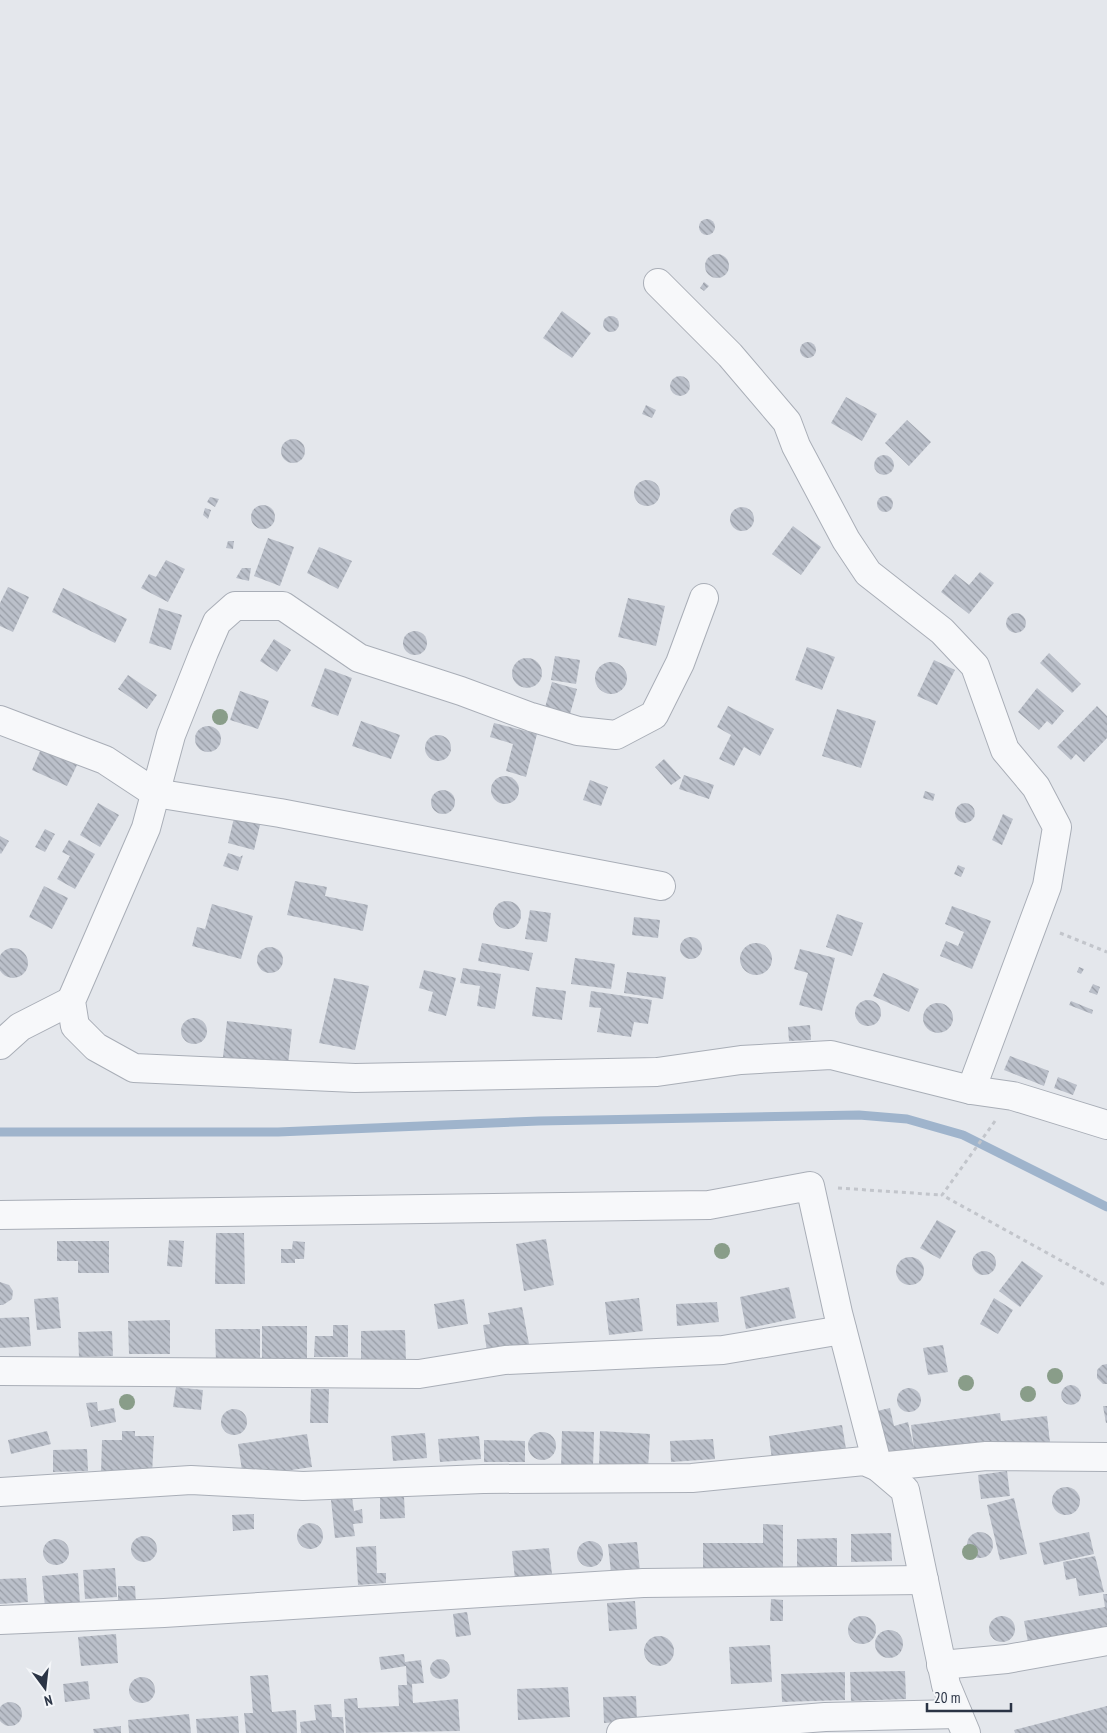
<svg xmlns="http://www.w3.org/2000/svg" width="1107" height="1733" font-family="'PT Sans Narrow',sans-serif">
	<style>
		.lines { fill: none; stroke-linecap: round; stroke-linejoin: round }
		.stream { stroke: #9fb4cc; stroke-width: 9 }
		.building { fill: url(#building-back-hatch) }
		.minor-casing { stroke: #a9aeb7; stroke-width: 30 }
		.path { stroke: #c2c5cb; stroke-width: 3; stroke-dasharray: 4 4; stroke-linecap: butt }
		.minor { stroke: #f7f8fa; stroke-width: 28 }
		.tree { fill: #899d89 }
	</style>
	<defs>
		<pattern id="building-back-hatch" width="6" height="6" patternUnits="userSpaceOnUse" patternTransform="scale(1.25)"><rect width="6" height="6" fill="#bbc0ca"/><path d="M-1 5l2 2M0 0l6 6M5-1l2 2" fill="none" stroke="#989da6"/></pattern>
	</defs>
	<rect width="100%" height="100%" fill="#e4e7ec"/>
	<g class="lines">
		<polyline class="stream" points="0,1132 278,1132 539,1121 859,1115 907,1119 963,1135 1107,1207"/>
	</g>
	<g class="building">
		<circle cx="707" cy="227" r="8"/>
		<circle cx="717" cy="266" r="12"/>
		<polygon points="704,282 709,286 704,291 700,288"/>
		<polygon points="562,311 591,333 572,358 543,338"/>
		<circle cx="611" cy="324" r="8"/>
		<circle cx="808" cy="350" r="8"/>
		<circle cx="680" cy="386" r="10"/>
		<polygon points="846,397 877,414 862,441 831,423"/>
		<polygon points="646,405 656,410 652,418 642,414"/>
		<polygon points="907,420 931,442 909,466 885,443"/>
		<circle cx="293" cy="451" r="12"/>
		<circle cx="884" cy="465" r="10"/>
		<circle cx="647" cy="493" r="13"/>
		<circle cx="885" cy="504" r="8"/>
		<polygon points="210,497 219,499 215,507 207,502"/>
		<circle cx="263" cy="517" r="12"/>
		<circle cx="742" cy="519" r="12"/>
		<polygon points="205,508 211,510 208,519 203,515"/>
		<polygon points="793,526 821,547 801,575 772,554"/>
		<polygon points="268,538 294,547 280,586 254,576"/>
		<polygon points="228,541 234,541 233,549 226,548"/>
		<polygon points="319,547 352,561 338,589 307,573"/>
		<polygon points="166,560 185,569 168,602 141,588 149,574 156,577"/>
		<polygon points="242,568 251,568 249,581 236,578"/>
		<polygon points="980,572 994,583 969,614 941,592 955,574 969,585"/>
		<polygon points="8,587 29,597 13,632 0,626 0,603"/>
		<polygon points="63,588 127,619 115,643 52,612"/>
		<polygon points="628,598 665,606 656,646 618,637"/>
		<polygon points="159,608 182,615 171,650 149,643"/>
		<circle cx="1016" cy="623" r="10"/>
		<circle cx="415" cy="643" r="12"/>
		<polygon points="274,639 291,650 277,672 260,661"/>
		<polygon points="807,647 835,657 822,690 795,680"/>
		<polygon points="1049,653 1081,684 1072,693 1040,663"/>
		<polygon points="555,656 580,660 576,684 551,680"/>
		<circle cx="527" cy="673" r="15"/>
		<polygon points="934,660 955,670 937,705 917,696"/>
		<circle cx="611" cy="678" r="16"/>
		<polygon points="325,668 352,678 338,716 311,706"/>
		<polygon points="128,675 157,695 147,709 118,689"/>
		<polygon points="552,682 577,689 568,721 543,715"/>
		<polygon points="1037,688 1064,711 1052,725 1047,721 1039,730 1018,712"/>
		<polygon points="240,691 269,701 258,729 230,720"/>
		<polygon points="728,706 774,729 760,756 744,747 734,766 719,759 731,735 717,727"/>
		<polygon points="1097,706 1107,716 1107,738 1084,762 1076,754 1071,760 1057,747"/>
		<polygon points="837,709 876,721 861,768 822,756"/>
		<polygon points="361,721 400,735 391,759 352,746"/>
		<polygon points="494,723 537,734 526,777 506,771 513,744 490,737"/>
		<circle cx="208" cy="739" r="13"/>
		<circle cx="438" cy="748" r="13"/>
		<polygon points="41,749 77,765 67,786 32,770"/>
		<polygon points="664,759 681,778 671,785 655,767"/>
		<polygon points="684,775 714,785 709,799 679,789"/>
		<circle cx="505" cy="790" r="14"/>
		<polygon points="590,780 608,787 601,806 583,800"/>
		<circle cx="443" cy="802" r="12"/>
		<polygon points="925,791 935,794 933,801 923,798"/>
		<circle cx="965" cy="813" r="10"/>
		<polygon points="98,803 119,815 100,847 80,835"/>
		<polygon points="235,814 261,821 254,850 228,843"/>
		<polygon points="1003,814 1013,819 1002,845 992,840"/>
		<polygon points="45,829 55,834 45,852 35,847"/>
		<polygon points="0,836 9,841 1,854 0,853"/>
		<polygon points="69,840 95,854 75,889 57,879 70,856 62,852"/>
		<polygon points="228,853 240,857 243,855 238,871 223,866"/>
		<polygon points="958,865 965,868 961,877 954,874"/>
		<polygon points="295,881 327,887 325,896 368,905 363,931 287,915"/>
		<polygon points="44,886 68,898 52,929 29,917"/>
		<circle cx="507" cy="915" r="14"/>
		<polygon points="212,904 253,916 241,959 192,946 197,927 205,929"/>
		<polygon points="952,906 991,921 972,969 940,956 946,941 958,946 964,932 945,924"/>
		<polygon points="530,910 551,913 547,942 525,939"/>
		<polygon points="837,914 863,923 852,956 826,947"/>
		<polygon points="634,917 660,920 658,938 632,935"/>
		<circle cx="691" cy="948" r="11"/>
		<polygon points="482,943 533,953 529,971 478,961"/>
		<circle cx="756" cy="959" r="16"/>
		<circle cx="270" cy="960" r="13"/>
		<circle cx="13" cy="963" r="15"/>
		<polygon points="800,949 835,958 822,1011 799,1005 808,973 794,969"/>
		<polygon points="575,958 615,964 611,989 571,984"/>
		<polygon points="1079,967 1084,969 1081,974 1077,972"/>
		<polygon points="463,968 501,974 495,1009 477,1006 480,986 460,983"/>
		<polygon points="424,970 456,978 446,1016 428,1011 433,992 419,988"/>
		<polygon points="627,972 666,977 663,999 624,993"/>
		<polygon points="883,973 919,989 909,1012 873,996"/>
		<polygon points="334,978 369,986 355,1050 319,1043"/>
		<polygon points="1093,984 1100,987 1097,995 1089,992"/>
		<polygon points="536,987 566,991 562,1020 532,1016"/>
		<polygon points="591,991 652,1000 648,1024 634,1022 631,1037 597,1032 601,1008 589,1007"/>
		<circle cx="868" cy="1013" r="13"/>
		<polygon points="1071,1001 1093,1010 1092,1014 1069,1005"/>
		<circle cx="938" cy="1018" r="15"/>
		<circle cx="194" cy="1031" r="13"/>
		<polygon points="227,1021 292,1029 288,1065 223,1057"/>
		<polygon points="810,1025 811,1040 789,1041 788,1027"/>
		<polygon points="1010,1056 1049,1071 1044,1086 1004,1070"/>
		<polygon points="1058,1077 1077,1085 1073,1095 1054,1088"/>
		<polygon points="937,1220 956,1231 940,1259 920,1248"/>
		<polygon points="216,1233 244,1233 245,1284 215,1284"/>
		<polygon points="546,1239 554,1285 524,1291 516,1244"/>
		<polygon points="169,1240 184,1241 182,1267 167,1266"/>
		<polygon points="57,1241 109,1241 109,1273 78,1273 78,1261 57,1261"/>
		<polygon points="293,1241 305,1242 304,1259 295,1259 295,1263 281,1263 281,1249 292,1249"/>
		<circle cx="984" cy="1263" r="12"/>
		<circle cx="910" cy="1271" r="14"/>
		<polygon points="1022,1261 1043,1276 1020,1307 999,1291"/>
		<polygon points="0,1282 9,1285 13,1291 12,1299 3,1305 0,1305"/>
		<polygon points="789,1287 796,1318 746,1329 740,1297"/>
		<polygon points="58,1297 61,1328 37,1330 34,1299"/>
		<polygon points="639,1298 643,1331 609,1335 605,1302"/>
		<polygon points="994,1298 1013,1310 998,1334 980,1324"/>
		<polygon points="464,1299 468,1324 438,1329 434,1304"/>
		<polygon points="717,1302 719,1322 677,1326 676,1304"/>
		<polygon points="522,1307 529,1344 487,1351 483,1325 490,1324 488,1313"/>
		<polygon points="29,1317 31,1346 0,1348 0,1318"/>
		<polygon points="170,1320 170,1354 129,1354 128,1321"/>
		<polygon points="333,1325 348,1325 348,1357 314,1357 315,1336 333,1336"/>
		<polygon points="262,1326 307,1326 307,1358 262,1359"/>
		<polygon points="215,1329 260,1329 260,1361 216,1362"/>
		<polygon points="405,1330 406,1363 361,1363 361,1331"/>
		<polygon points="112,1331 113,1356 79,1357 78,1332"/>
		<polygon points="943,1345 948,1372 928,1375 923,1348"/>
		<polygon points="1107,1364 1107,1384 1103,1384 1097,1378 1097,1370 1102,1365"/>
		<circle cx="1071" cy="1395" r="10"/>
		<polygon points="176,1387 203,1390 201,1410 173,1407"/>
		<circle cx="909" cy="1400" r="12"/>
		<polygon points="311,1389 329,1389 328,1423 310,1423"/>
		<polygon points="97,1402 98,1411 114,1408 116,1422 91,1427 86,1403"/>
		<polygon points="1103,1406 1107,1406 1107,1423 1106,1423"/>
		<polygon points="890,1408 894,1426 908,1422 914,1448 911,1425 1000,1413 1001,1421 1047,1416 1050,1443 1004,1449 1003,1442 888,1457 877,1411"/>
		<circle cx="234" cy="1422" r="13"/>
		<polygon points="842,1425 846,1449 772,1460 769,1436"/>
		<polygon points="47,1431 51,1444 11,1454 8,1440"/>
		<polygon points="122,1431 135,1431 135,1436 154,1436 152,1474 101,1473 102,1440 122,1440"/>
		<polygon points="562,1431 594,1432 593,1467 561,1467"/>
		<polygon points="600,1431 650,1434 648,1469 599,1467"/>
		<circle cx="542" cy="1446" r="14"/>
		<polygon points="425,1433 427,1458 393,1461 391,1436"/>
		<polygon points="307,1434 312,1467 243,1477 238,1444"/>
		<polygon points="479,1436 481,1459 440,1462 438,1439"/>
		<polygon points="713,1439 715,1459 671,1462 670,1441"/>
		<polygon points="484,1440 525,1441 525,1462 484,1462"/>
		<polygon points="87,1449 88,1471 53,1472 53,1450"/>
		<polygon points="1007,1471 1010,1496 981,1499 978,1475"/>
		<circle cx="1066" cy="1501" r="14"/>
		<polygon points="352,1497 354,1511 362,1509 363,1523 353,1524 355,1536 335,1538 331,1500"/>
		<polygon points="380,1497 404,1497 405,1518 380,1519"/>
		<polygon points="1014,1498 1027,1554 1000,1560 987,1505"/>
		<polygon points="254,1514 254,1529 233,1531 232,1515"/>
		<circle cx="310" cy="1536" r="13"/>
		<polygon points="763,1524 783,1525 783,1568 703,1569 703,1543 763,1543"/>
		<polygon points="1089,1532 1094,1554 1044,1565 1039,1543"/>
		<circle cx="980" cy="1545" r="13"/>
		<polygon points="891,1533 892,1561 851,1562 851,1534"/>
		<circle cx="144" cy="1549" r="13"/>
		<polygon points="837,1538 837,1566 797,1567 797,1539"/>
		<circle cx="56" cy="1552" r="13"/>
		<circle cx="590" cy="1554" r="13"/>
		<polygon points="637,1542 640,1571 611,1573 608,1544"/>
		<polygon points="376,1546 377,1573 386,1573 386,1583 358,1585 356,1547"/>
		<polygon points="549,1548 552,1574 515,1579 512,1551"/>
		<polygon points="1095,1556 1104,1592 1079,1596 1076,1578 1066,1580 1063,1562"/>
		<polygon points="115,1568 117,1597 85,1599 83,1570"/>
		<polygon points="78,1573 80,1604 45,1607 42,1576"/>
		<polygon points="26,1578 28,1602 0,1604 0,1579"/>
		<polygon points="118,1586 135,1586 136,1605 118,1605"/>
		<polygon points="1103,1594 1107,1594 1107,1634 1029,1647 1024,1621 1105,1607"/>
		<polygon points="771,1599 783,1600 783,1621 770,1621"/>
		<polygon points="635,1601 637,1629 609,1631 607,1603"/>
		<polygon points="467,1612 471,1635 456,1637 453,1614"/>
		<circle cx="862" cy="1630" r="14"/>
		<circle cx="1002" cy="1629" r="13"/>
		<circle cx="889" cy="1644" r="14"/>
		<polygon points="116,1634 118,1663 81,1666 78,1637"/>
		<circle cx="659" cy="1651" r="15"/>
		<polygon points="770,1645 772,1682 731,1684 729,1647"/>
		<polygon points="404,1654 405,1662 421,1660 424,1683 412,1684 413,1703 458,1699 460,1731 346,1733 344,1699 357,1698 358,1708 399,1706 398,1685 407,1685 406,1666 381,1670 379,1657"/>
		<circle cx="440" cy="1669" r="10"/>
		<polygon points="905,1671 906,1699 851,1701 850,1672"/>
		<polygon points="845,1672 845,1700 782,1702 781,1674"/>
		<polygon points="268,1675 272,1712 296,1710 297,1733 246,1733 244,1713 253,1713 250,1676"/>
		<circle cx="142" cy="1690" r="13"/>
		<polygon points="88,1681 90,1699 65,1702 63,1684"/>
		<polygon points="568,1687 570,1717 518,1720 517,1689"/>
		<polygon points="636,1696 637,1721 604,1723 603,1697"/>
		<circle cx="10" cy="1714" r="12"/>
		<polygon points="331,1704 332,1717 343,1717 344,1733 301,1733 300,1722 316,1720 314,1705"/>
		<polygon points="1107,1706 1107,1733 1015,1733 1014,1730"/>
		<polygon points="189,1714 191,1733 129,1733 128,1720"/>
		<polygon points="238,1716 239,1733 197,1733 196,1719"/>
		<polygon points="121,1726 121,1733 94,1733 93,1729"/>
	</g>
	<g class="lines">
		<defs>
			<g id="minor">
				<polyline points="658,283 730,355 787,422 796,446 846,540 868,573 942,631 975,666 1005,750 1036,787 1057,827 1047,886 971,1090"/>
				<polyline points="704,598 680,663 654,715 616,735 578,731 531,717 461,691 359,658 283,606 235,606 217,622 204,652 171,735 146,828 71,1001 75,1026 96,1047 134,1068 355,1078 657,1072 741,1060 831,1055 971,1090 1013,1096 1107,1125"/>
				<polyline points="0,720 105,760 155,793 280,813 661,886"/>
				<polyline points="0,1045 20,1027 71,1001"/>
				<polyline points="0,1215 709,1205 810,1186 838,1313 878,1467 905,1490 946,1685 966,1733"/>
				<polyline points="0,1371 419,1374 505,1360 723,1350 842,1330"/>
				<polyline points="0,1492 191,1480 303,1486 483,1479 692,1478 864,1461 878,1467 986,1456 1107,1457"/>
				<polyline points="0,1620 164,1613 643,1583 924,1580"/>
				<polyline points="941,1665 1007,1659 1107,1641"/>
				<polyline points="621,1733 825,1717 958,1714"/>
			</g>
		</defs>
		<use href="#minor" class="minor-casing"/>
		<g class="path">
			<polyline points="1060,933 1107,952"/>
			<polyline points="995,1121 942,1195 1107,1286"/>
			<polyline points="838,1188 942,1195"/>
		</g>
		<use href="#minor" class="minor"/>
	</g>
	<g class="tree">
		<circle cx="220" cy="717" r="8"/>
		<circle cx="722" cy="1251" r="8"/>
		<circle cx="1055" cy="1376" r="8"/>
		<circle cx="966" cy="1383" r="8"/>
		<circle cx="1028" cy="1394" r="8"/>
		<circle cx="127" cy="1402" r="8"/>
		<circle cx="970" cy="1552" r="8"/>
	</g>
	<g transform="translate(45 1688) rotate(165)" stroke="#f4f6f9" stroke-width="4" paint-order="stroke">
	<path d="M0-4L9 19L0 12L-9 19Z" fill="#2b3445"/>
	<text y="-8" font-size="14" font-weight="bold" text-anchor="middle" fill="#2b3445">N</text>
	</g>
	<path d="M927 1703v8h84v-8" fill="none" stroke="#2b3445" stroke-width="2.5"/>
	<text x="934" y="1703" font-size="15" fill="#2b3445" stroke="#f4f6f9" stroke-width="4" paint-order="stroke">20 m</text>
</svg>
